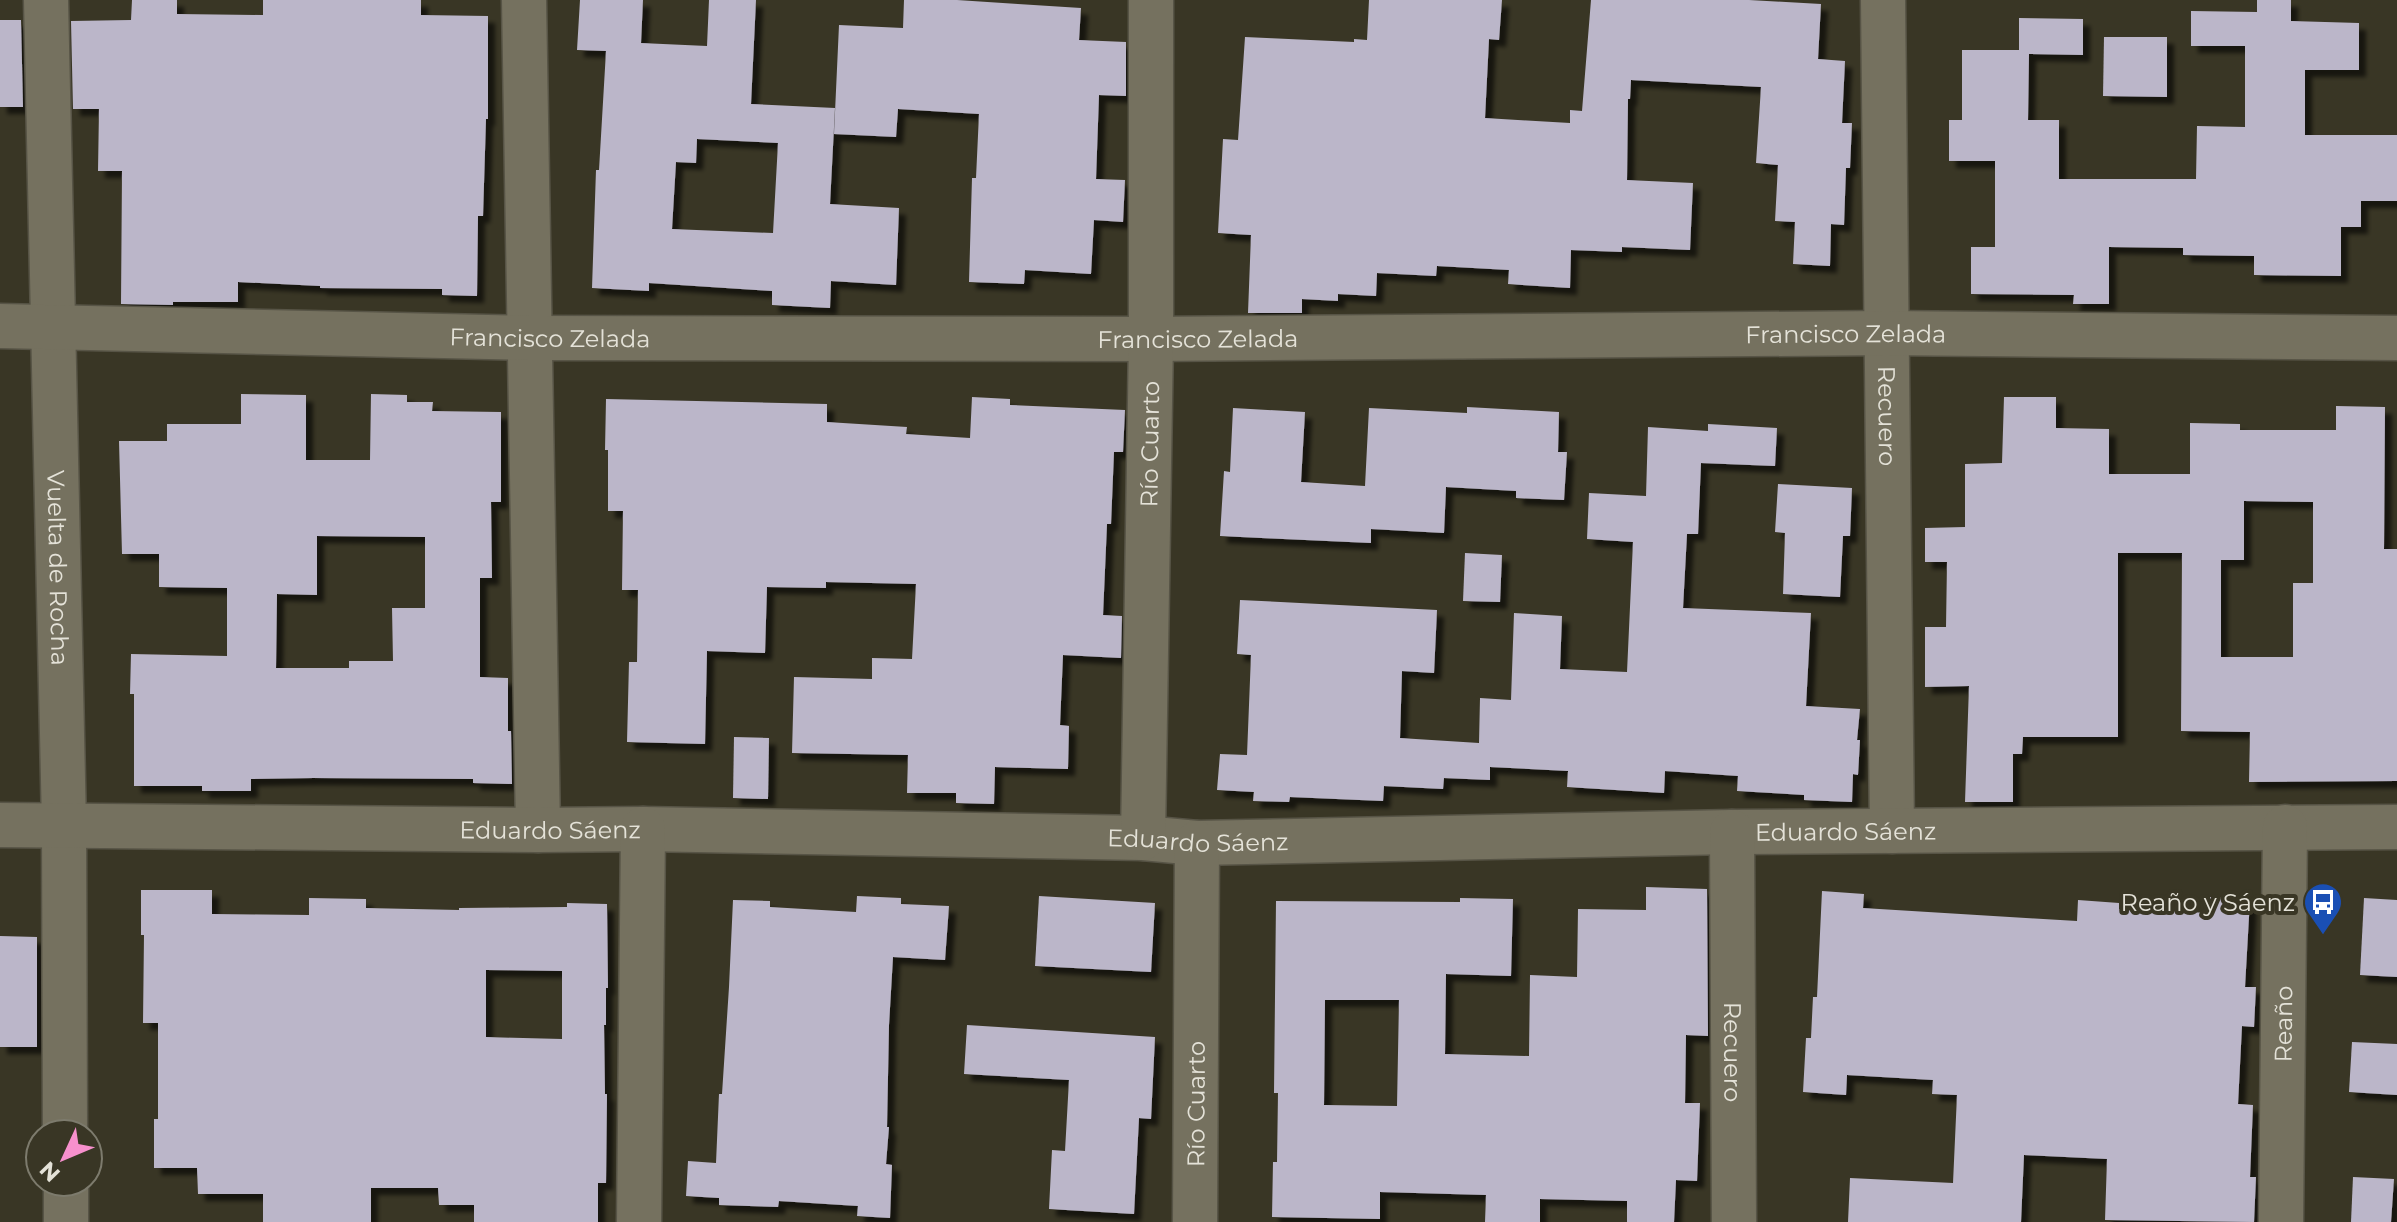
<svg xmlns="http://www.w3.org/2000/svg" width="2397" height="1222" font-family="Montserrat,sans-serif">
<defs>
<filter id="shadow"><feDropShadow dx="7" dy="7" stdDeviation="2" flood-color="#0009"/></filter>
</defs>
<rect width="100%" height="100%" fill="#393625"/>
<g fill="#bbb6c9" fill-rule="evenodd" filter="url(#shadow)">
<polygon points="132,0 177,0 177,14 263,15 263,0 421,0 421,15 488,16 488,119 486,119 483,216 478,216 477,296 442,295 442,289 320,288 320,286 238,282 238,302 173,302 173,305 121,304 122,171 98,171 99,109 73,109 71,21 131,20"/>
<path d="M580 0H643L641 43 707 46 709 0H756L751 104 835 108 830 204 899 208 896 285 831 281 830 308 772 305V291L649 283V291L592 288 596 170H599L606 51 577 50ZM697 139 778 143 773 233 672 229 676 162 696 163Z"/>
<polygon points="904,0 957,0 1081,8 1079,40 1126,42 1126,96 1099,95 1096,179 1125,180 1123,222 1094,220 1091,274 1025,270 1024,284 969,282 972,178 976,178 979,114 898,109 896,137 834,134 839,25 903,28"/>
<polygon points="1369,0 1502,0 1499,40 1489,39 1485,118 1570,123 1570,110 1582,111 1591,0 1749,0 1821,4 1818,59 1845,61 1842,123 1852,123 1850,168 1846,168 1844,225 1831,224 1830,266 1793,264 1795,222 1775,221 1778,165 1756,163 1761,87 1631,80 1630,99 1628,99 1627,180 1693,183 1690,250 1622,247 1622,252 1571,250 1570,288 1508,284 1509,270 1437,266 1436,276 1377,273 1376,296 1338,294 1338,301 1302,299 1302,313 1248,313 1251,235 1218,233 1223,139 1238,140 1245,37 1354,42 1354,39 1367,40"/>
<polygon points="2257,0 2291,0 2291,21 2359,23 2359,70 2305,70 2305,135 2397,135 2397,201 2361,201 2361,227 2341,227 2341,276 2254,275 2254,256 2183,255 2183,248 2109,247 2109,304 2073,304 2074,295 1971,294 1971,247 1995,247 1995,161 1949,161 1949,120 1962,120 1962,50 2019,50 2019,18 2083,19 2083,55 2029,54 2028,120 2059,120 2059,179 2196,179 2197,126 2245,127 2245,46 2191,46 2191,11 2257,12"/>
<polygon points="0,20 21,20 23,107 0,107"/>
<polygon points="2104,37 2167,37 2167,97 2103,96"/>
<path d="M241 394 306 395V460H370L371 394 407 395V402H433L432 411 501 412V502H491L492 578H480V677L508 678V731H511L512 784 473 783V779L314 778 251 779V791H202V786H134V694H130L131 654 227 656V588L159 587V554H122L119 441H167V424H241ZM317 536 425 537V608H392L393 661H349V668H276L277 594 317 595Z"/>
<polygon points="972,397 1010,399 1010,405 1125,410 1123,452 1114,452 1111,524 1107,524 1103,615 1122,616 1121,658 1063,655 1060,725 1069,726 1068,769 995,767 994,804 956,803 956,793 907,793 908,755 792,753 794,677 872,679 872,658 912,659 916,584 826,582 826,588 767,587 765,653 707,651 705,744 627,742 629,662 637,662 638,590 622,590 623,511 608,511 608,450 605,450 606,399 827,404 827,422 907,427 906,434 970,438"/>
<path d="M2004 397H2056V428L2109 429V474H2190V423L2240 424V430H2336V406L2385 407 2384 549H2397V781L2249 782 2250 732 2181 731 2182 553H2118V737H2023L2022 754H2013V802H1965L1969 686 1925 687V627H1946L1947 562H1925V528L1965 527V464L2002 463ZM2244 501 2313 502V583H2293V657H2221V560H2244Z"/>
<polygon points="1467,407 1559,412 1558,452 1567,452 1564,500 1516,498 1516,491 1446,487 1444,533 1371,529 1371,543 1220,536 1224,471 1230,472 1233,408 1305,412 1301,482 1365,486 1369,408 1467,413"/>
<polygon points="1708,424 1777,428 1775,466 1701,463 1698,534 1687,534 1683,608 1811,613 1806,706 1860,709 1857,740 1860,740 1858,775 1853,774 1852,802 1804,800 1804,795 1737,791 1738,776 1665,771 1664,793 1567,787 1568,771 1490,767 1490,780 1444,778 1443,789 1384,786 1383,801 1290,797 1289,802 1253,801 1254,792 1217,790 1220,754 1247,755 1251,655 1237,654 1240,600 1437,610 1434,673 1402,671 1400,738 1479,743 1480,698 1511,700 1514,613 1562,616 1560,669 1627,672 1633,542 1587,539 1589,493 1646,496 1648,427 1708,431"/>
<polygon points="1778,484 1852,488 1850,536 1843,536 1840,597 1783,594 1785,533 1775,532"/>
<polygon points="1465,553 1502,555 1500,602 1463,601"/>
<polygon points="734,737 769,738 768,799 733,798"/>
<path d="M1646 887 1707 889 1708 1036 1686 1035 1685 1103H1700L1697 1181 1676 1180 1674 1222H1627V1201L1540 1199V1222H1485L1486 1195 1380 1192V1219L1272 1217 1273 1162H1277L1278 1093H1274L1276 901 1460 902V898L1513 899 1511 976 1446 974 1445 1054 1529 1056 1530 975 1577 977 1578 909 1646 910ZM1325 1000H1399L1397 1106 1324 1105Z"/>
<path d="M141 890H212V914L309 915V898L366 899V908L459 910V908L567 907V903L607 904 608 988H606V1025H604L605 1094H607L606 1183H598V1222H474V1205H439L438 1188H371V1222H263V1194H198L197 1168H154V1119H158V1023H143L144 935H141ZM486 970 562 971V1039L486 1037Z"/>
<polygon points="1822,891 1864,894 1863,908 2077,921 2078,900 2119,903 2119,909 2210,913 2210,897 2250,899 2245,987 2256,987 2254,1027 2242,1026 2238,1104 2253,1105 2250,1177 2256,1177 2254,1222 2105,1220 2107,1159 2024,1155 2021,1222 1848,1222 1850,1178 1953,1183 1957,1095 1932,1094 1933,1080 1847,1075 1846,1095 1803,1092 1806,1038 1811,1038 1813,997 1817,997"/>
<polygon points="857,896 901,898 901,904 949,906 945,960 893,957 889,1025 887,1127 889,1127 886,1164 892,1165 890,1218 857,1216 858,1206 779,1201 778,1207 719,1205 719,1198 686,1196 688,1161 716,1163 719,1094 722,1094 729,987 733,900 770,901 770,907 856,912"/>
<polygon points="1039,896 1155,903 1151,972 1035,966"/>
<polygon points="2364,898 2397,900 2397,977 2360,975"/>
<polygon points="0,936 37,937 37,1047 0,1047"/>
<polygon points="967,1025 1155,1037 1151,1119 1139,1118 1134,1214 1049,1209 1052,1150 1065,1151 1069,1080 964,1074"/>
<polygon points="2352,1042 2397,1044 2397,1095 2349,1092"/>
<polygon points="2353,1177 2394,1179 2391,1222 2351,1222"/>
</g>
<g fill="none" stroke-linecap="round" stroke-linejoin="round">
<g stroke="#575446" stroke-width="47">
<g id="minor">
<path id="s1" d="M46 0 64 825 65 1134"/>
<polyline points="524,0 538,830"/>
<path id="s2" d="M1883 0 1892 831"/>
<path id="s3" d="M0 326 530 338 1151 339 1886 333 2397 338"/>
<path id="s4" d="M0 825 538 830 643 829 1143 838 1197 843 1732 832 2397 827"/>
<path id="s5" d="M1732 832 1734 1222"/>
<path id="s6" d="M1143 838 1151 339V0"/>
<polyline points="66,1182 66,1222"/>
<polyline points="639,1222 643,829"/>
<path id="s7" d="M1195 1222 1197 843"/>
<path id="s8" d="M2281 1222 2285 827"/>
</g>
</g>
<use href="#minor" stroke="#75715f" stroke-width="44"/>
</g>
<defs>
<g id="bus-pin" transform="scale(2)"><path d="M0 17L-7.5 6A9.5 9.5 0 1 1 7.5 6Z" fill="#1a4fb4" stroke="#393625"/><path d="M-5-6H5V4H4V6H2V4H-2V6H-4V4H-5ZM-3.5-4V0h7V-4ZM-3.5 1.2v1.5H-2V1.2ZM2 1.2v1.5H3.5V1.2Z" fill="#fff"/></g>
</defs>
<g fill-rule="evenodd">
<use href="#bus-pin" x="2323" y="902"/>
</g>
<g text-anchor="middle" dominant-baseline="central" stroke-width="8" stroke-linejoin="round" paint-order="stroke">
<g font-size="24" fill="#e4e2d8" stroke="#393625">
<text stroke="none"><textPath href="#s3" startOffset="1846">Francisco Zelada</textPath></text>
<text stroke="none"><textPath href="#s3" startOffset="550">Francisco Zelada</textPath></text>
<text stroke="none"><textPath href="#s3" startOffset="1198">Francisco Zelada</textPath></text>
<text stroke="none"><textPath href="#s2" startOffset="416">Recuero</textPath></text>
<text stroke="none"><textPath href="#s6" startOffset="394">Río Cuarto</textPath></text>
<text stroke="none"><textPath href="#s1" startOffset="568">Vuelta de Rocha</textPath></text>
<text stroke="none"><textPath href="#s4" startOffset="550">Eduardo Sáenz</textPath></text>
<text stroke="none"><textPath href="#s4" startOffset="1846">Eduardo Sáenz</textPath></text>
<text stroke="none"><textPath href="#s4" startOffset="1198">Eduardo Sáenz</textPath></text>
<text stroke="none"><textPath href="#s8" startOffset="198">Reaño</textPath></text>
<text stroke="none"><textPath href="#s5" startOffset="220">Recuero</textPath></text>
<text stroke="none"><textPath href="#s7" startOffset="118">Río Cuarto</textPath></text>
</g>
<g font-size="24" fill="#e4e2d8" stroke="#393625" text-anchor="end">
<text x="2295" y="902">Reaño y Sáenz</text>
</g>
</g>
<g transform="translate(64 1158) rotate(226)"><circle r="38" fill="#393625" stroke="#7d7b6d" stroke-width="2"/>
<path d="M0-6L14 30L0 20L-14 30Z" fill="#f790cd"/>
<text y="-12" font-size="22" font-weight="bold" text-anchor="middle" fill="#e4e2d8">N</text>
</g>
</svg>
